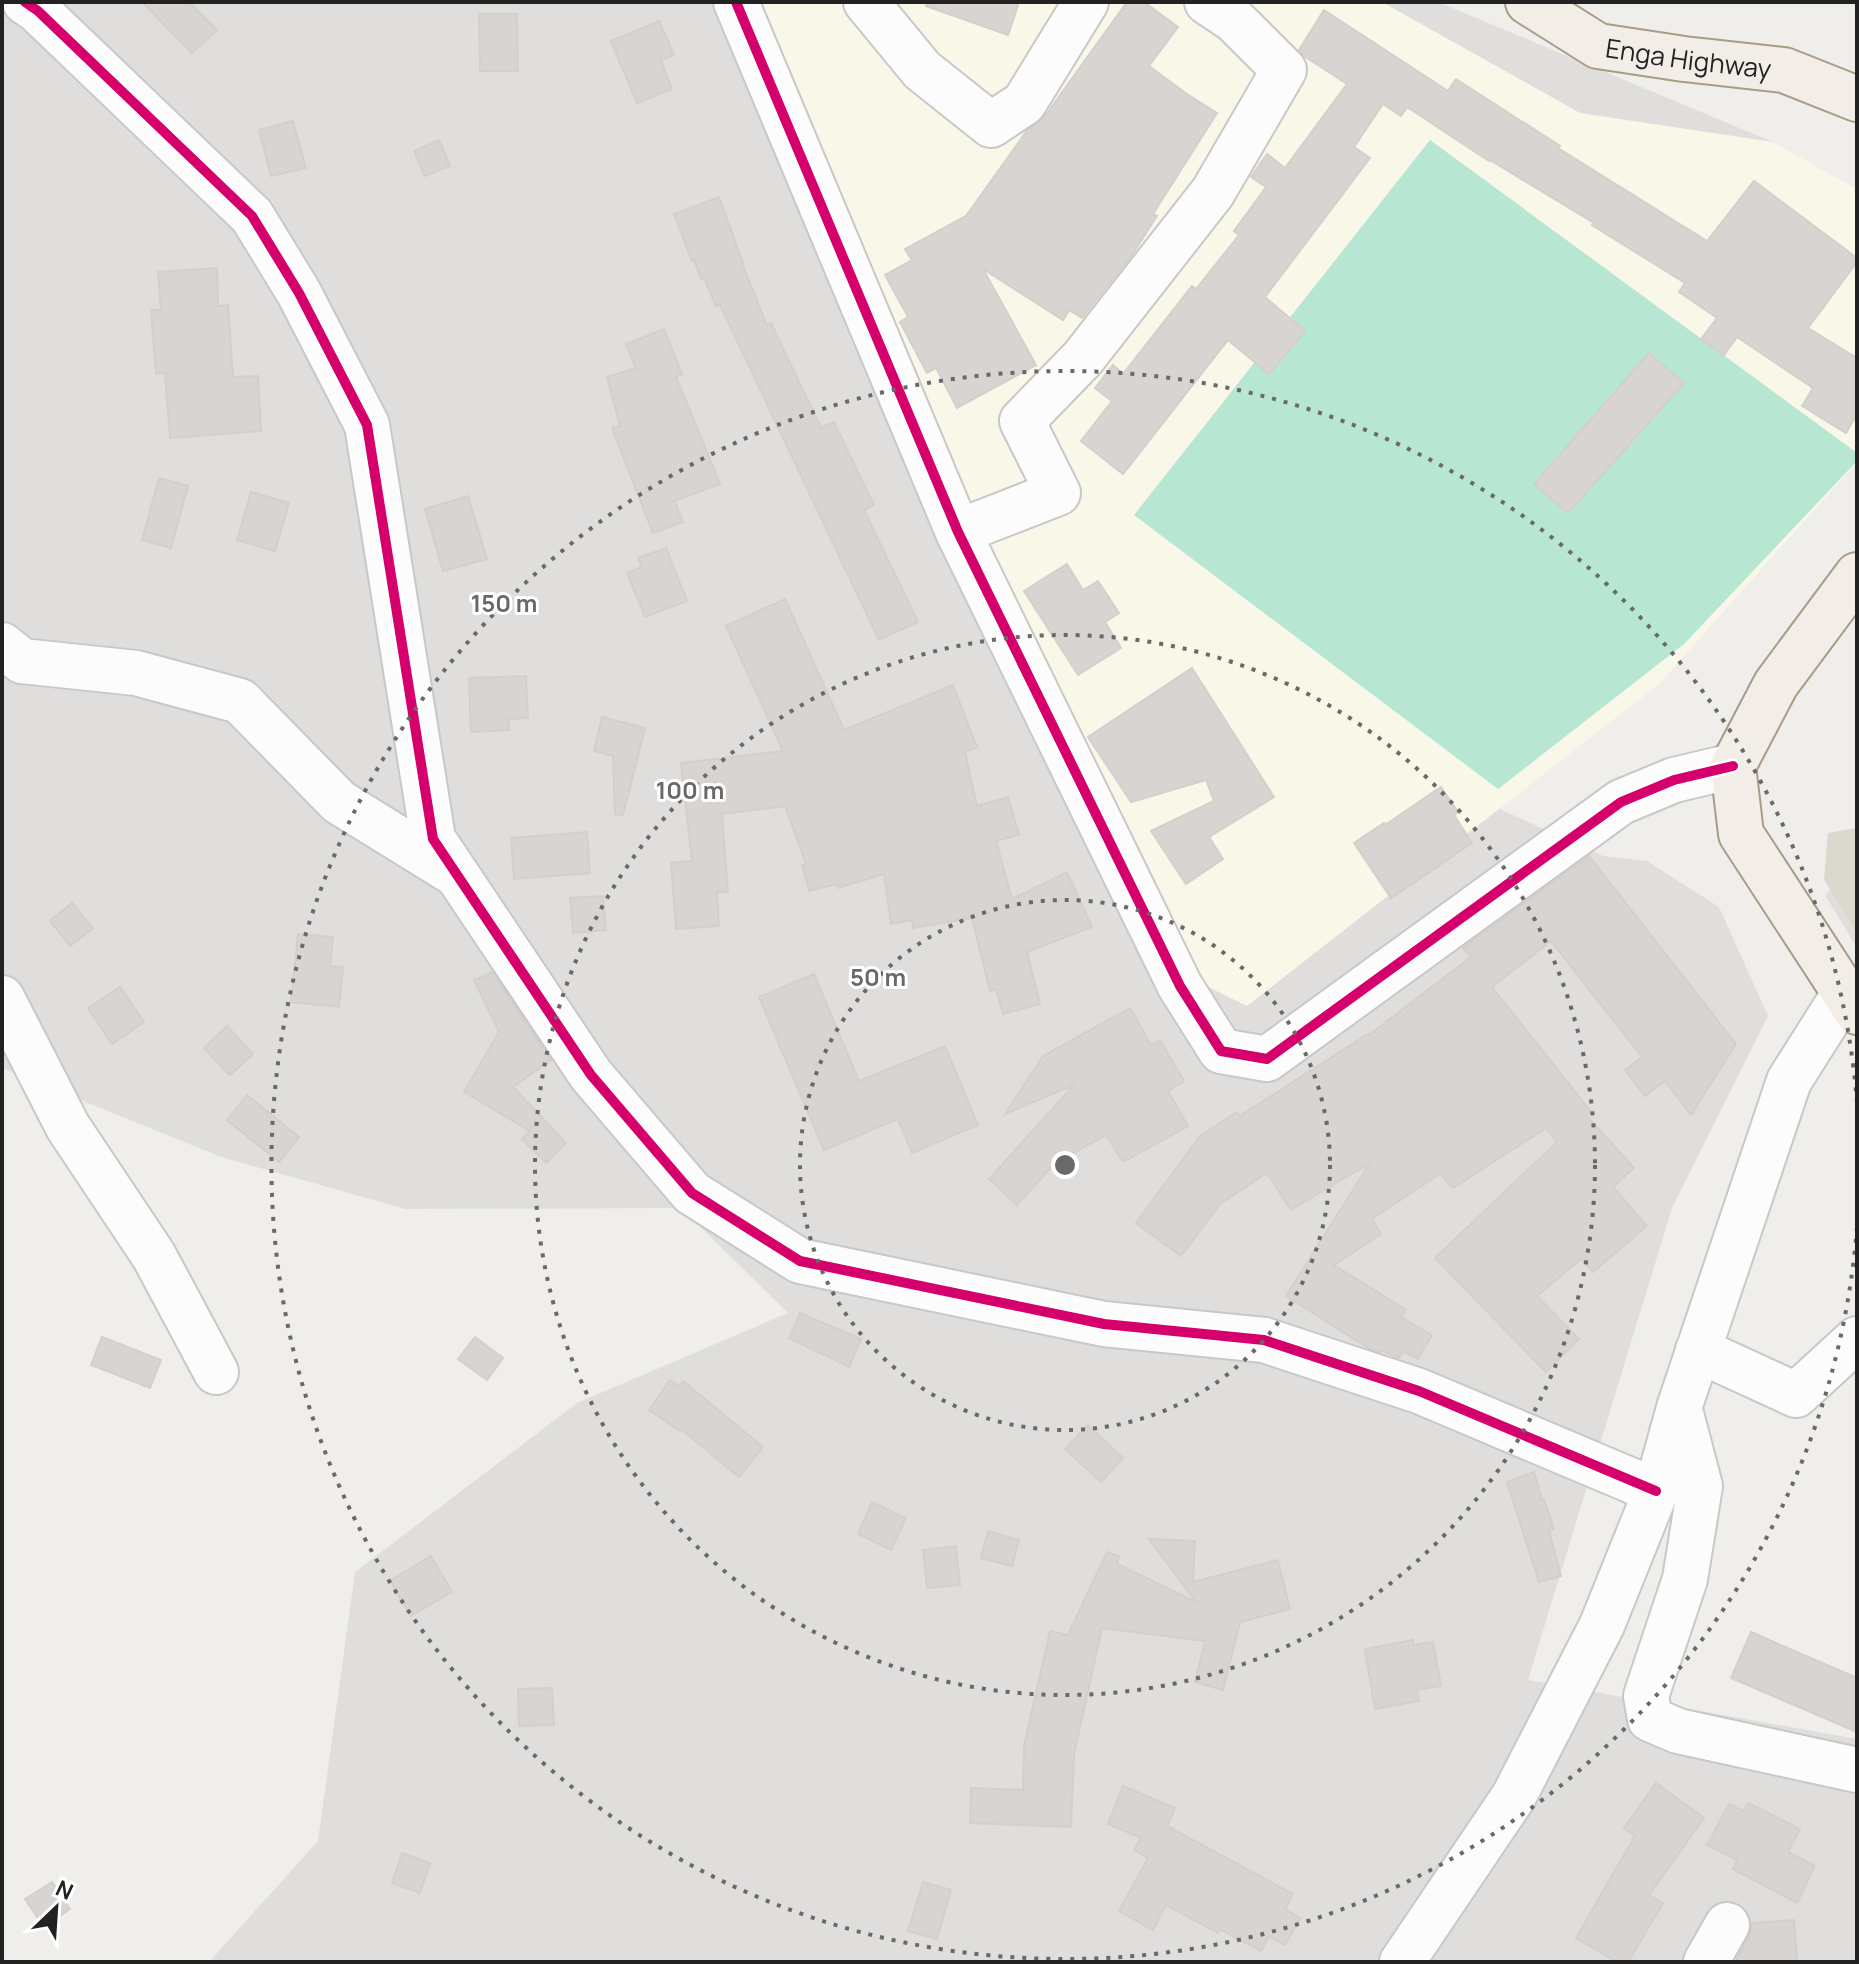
<svg xmlns="http://www.w3.org/2000/svg" width="1859" height="1964" font-family="Manrope,sans-serif">
<rect width="100%" height="100%" fill="#f0eeeb"/>
<g fill="#dfdedc">
<polygon points="2,2 1438,2 1773,142 1857,189 1410,768 1603,856 1647,861 1719,907 1768,1016 1672,1208 1528,1680 1857,1739 1857,1962 209,1962 318,1841 355,1572 577,1403 788,1313 681,1208 405,1209 221,1157 2,1068"/>
<polygon points="1840,880 1857,880 1857,948 1825,895"/>
</g>
<polygon fill="#f8f7e8" points="760,2 1382,2 1580,113 1773,142 1857,189 1857,462 1659,684 1247,1006 1200,983 931,454"/>
<polygon fill="#d9d9cd" points="1857,828 1857,933 1824,880 1828,833"/>
<polygon fill="#b7e6d2" points="1430,140 1857,453 1857,461 1684,644 1498,789 1134,515"/>
<g fill="#d7d4d2" stroke="#d3d0cc" stroke-width="2">
<polygon points="142,2 189,2 217,30 192,53"/>
<polygon points="927,2 1019,2 1008,35 926,6"/>
<polygon points="1127,2 1144,2 1178,27 1149,66 1187,94 1217,113 1153,214 1157,216 1132,255 1082,318 1069,310 1063,320 983,269 1036,365 957,408 936,368 927,373 900,322 908,317 885,275 912,260 905,249 966,216 1026,132 1045,116"/>
<polygon points="1324,10 1448,91 1456,79 1560,146 1558,148 1707,241 1754,181 1857,258 1857,262 1808,328 1857,358 1857,414 1846,433 1802,406 1813,388 1737,337 1724,355 1701,339 1717,318 1679,292 1685,283 1592,225 1594,223 1490,160 1489,161 1407,107 1401,116 1383,104 1354,147 1370,158 1265,297 1305,331 1269,374 1228,340 1123,474 1081,441 1112,401 1095,388 1113,365 1123,374 1192,286 1196,289 1239,235 1234,231 1266,187 1251,177 1267,154 1285,168 1347,84 1304,56 1299,50"/>
<polygon points="479,14 517,14 518,71 480,71"/>
<polygon points="659,21 674,55 661,60 672,89 637,103 611,41"/>
<polygon points="293,121 306,168 271,176 259,130"/>
<polygon points="439,140 450,166 425,176 414,151"/>
<polygon points="719,197 743,263 742,263 767,325 771,323 821,428 834,422 874,505 864,510 918,622 879,640 720,305 716,306 704,278 701,279 694,260 692,261 674,214"/>
<polygon points="217,268 218,306 228,305 233,377 258,376 261,431 170,438 165,373 156,374 151,310 161,310 158,272"/>
<polygon points="664,329 682,374 676,377 720,484 674,501 683,522 653,533 612,428 620,426 607,377 636,368 626,344"/>
<polygon points="1649,353 1684,383 1568,513 1534,484"/>
<polygon points="159,478 188,486 171,548 142,540"/>
<polygon points="251,492 289,503 275,551 237,540"/>
<polygon points="468,496 487,559 443,571 425,509"/>
<polygon points="666,548 687,601 645,617 627,573 642,567 638,558"/>
<polygon points="1067,564 1083,590 1098,581 1119,613 1105,622 1121,648 1078,675 1024,591"/>
<polygon points="785,599 844,730 953,685 977,747 965,752 977,806 1008,797 1019,835 996,841 1012,899 1067,872 1092,927 1027,952 1040,1004 1003,1014 996,989 990,991 972,918 913,928 912,920 891,924 884,874 838,888 837,884 809,891 802,865 806,864 785,806 722,814 728,892 717,892 719,926 676,929 671,863 692,861 681,763 783,751 726,626"/>
<polygon points="1192,668 1274,797 1209,837 1223,859 1186,884 1151,831 1214,801 1206,780 1131,802 1088,737"/>
<polygon points="526,676 528,718 509,719 509,730 471,732 469,678"/>
<polygon points="602,717 645,728 623,815 615,814 613,756 594,751"/>
<polygon points="1441,787 1458,812 1454,815 1472,843 1391,898 1354,843 1384,823 1385,825"/>
<polygon points="587,832 590,873 514,879 511,838"/>
<polygon points="1589,856 1736,1044 1691,1115 1665,1081 1645,1096 1625,1070 1642,1057 1551,941 1492,987 1591,1112 1586,1115 1634,1168 1613,1187 1647,1226 1593,1272 1581,1259 1537,1296 1579,1339 1546,1372 1435,1258 1557,1142 1546,1128 1453,1188 1440,1174 1372,1219 1381,1234 1334,1265 1406,1310 1401,1317 1432,1335 1418,1359 1403,1351 1399,1358 1381,1350 1380,1352 1370,1349 1286,1296 1370,1163 1291,1210 1267,1173 1220,1204 1181,1256 1136,1223 1200,1136 1237,1112 1240,1116 1368,1034 1369,1035 1471,957 1463,948"/>
<polygon points="603,896 606,930 573,933 570,898"/>
<polygon points="72,903 93,928 70,946 50,921"/>
<polygon points="298,934 333,937 330,966 343,967 339,1007 291,1002"/>
<polygon points="492,972 551,1060 513,1087 566,1143 546,1163 522,1139 530,1131 464,1092 499,1032 474,980"/>
<polygon points="814,974 859,1081 945,1046 978,1125 912,1153 898,1119 824,1150 759,997"/>
<polygon points="120,987 144,1022 112,1044 88,1008"/>
<polygon points="1130,1008 1151,1045 1160,1040 1184,1081 1168,1091 1188,1126 1123,1162 1106,1135 1055,1163 1017,1205 989,1179 1074,1085 1005,1114 1043,1056"/>
<polygon points="227,1026 253,1054 230,1075 204,1048"/>
<polygon points="247,1095 299,1137 279,1162 227,1120"/>
<polygon points="800,1313 861,1339 849,1367 789,1338"/>
<polygon points="102,1337 161,1360 150,1388 91,1365"/>
<polygon points="475,1337 503,1358 487,1380 458,1359"/>
<polygon points="670,1380 679,1386 683,1381 763,1447 739,1477 681,1429 680,1431 649,1410"/>
<polygon points="1088,1425 1123,1458 1101,1482 1065,1449"/>
<polygon points="1534,1472 1542,1500 1544,1499 1554,1529 1549,1531 1561,1576 1539,1582 1507,1482"/>
<polygon points="872,1502 906,1518 891,1550 858,1534"/>
<polygon points="988,1531 1019,1540 1012,1566 981,1558"/>
<polygon points="1149,1539 1195,1541 1193,1582 1278,1560 1290,1609 1240,1622 1223,1690 1195,1682 1205,1641 1102,1628 1074,1754 1071,1827 970,1823 971,1788 1023,1790 1024,1746 1050,1631 1068,1635 1107,1552 1119,1556 1117,1564 1196,1602"/>
<polygon points="956,1546 960,1585 927,1588 923,1550"/>
<polygon points="431,1556 452,1592 411,1616 390,1581"/>
<polygon points="1751,1632 1857,1678 1857,1732 1731,1678"/>
<polygon points="1413,1640 1413,1645 1433,1642 1441,1686 1417,1690 1419,1701 1375,1709 1365,1649"/>
<polygon points="552,1688 554,1725 519,1726 518,1689"/>
<polygon points="1656,1783 1704,1818 1649,1895 1663,1903 1628,1962 1617,1962 1576,1938 1635,1836 1624,1828"/>
<polygon points="1123,1786 1175,1808 1167,1826 1293,1894 1285,1909 1300,1918 1285,1945 1269,1936 1261,1951 1220,1929 1218,1933 1166,1905 1153,1930 1119,1911 1148,1858 1134,1850 1141,1838 1108,1824"/>
<polygon points="1748,1803 1800,1829 1788,1852 1815,1866 1797,1903 1733,1869 1737,1860 1707,1845 1729,1804 1743,1811"/>
<polygon points="402,1853 430,1863 420,1893 392,1883"/>
<polygon points="52,1882 70,1909 44,1927 25,1899"/>
<polygon points="923,1882 951,1890 937,1939 908,1931"/>
<polygon points="1794,1920 1797,1962 1737,1962 1737,1959 1749,1937 1752,1923"/>
</g>
<g fill="none" stroke-linecap="round" stroke-linejoin="round">
<g stroke="#c9c8c7" stroke-width="48">
<g id="minor">
<polyline points="25,2 38,11 252,216 299,293 367,425 433,839 591,1075 692,1193 800,1261 1104,1324 1264,1340 1419,1391 1656,1491"/>
<polyline points="736,2 958,532 1180,986 1221,1051 1267,1059 1621,802 1674,780 1733,766"/>
<polyline points="866,2 922,70 991,125 1024,103 1086,2"/>
<polyline points="958,532 1058,493 1022,421 1083,358 1213,192 1284,70 1234,20 1207,2"/>
<polyline points="2,645 22,661 136,673 240,701 339,802 454,873"/>
<polyline points="2,998 68,1127 154,1256 216,1372"/>
<polyline points="1698,1350 1796,1395 1857,1339"/>
<polyline points="1680,1410 1700,1486 1685,1579 1646,1696 1650,1719 1678,1731 1857,1770"/>
<polyline points="1402,1962 1514,1796 1602,1625 1656,1491 1679,1408 1789,1081 1844,994"/>
<polyline points="1706,1962 1727,1925"/>
</g>
</g>
<g stroke="#a79c86" stroke-width="48">
<g id="major">
<path id="s1" d="M1528 2 1598 46 1684 59 1784 70 1857 99"/>
<polyline points="1857,575 1776,684 1733,766 1741,834 1857,1012"/>
</g>
</g>
<use href="#minor" stroke="#fdfcfc" stroke-width="44"/>
<use href="#major" stroke="#f3ede7" stroke-width="44"/>
<g stroke="#fff" stroke-width="15">
<g id="cycleway">
<polyline points="25,2 38,11 252,216 299,293 367,425 433,839 591,1075 692,1193 800,1261 1104,1324 1264,1340 1419,1391 1656,1491"/>
<polyline points="736,2 958,532 1180,986 1221,1051 1267,1059 1621,802 1674,780 1733,766"/>
</g>
</g>
<use href="#cycleway" stroke="#d6006c" stroke-width="10"/>
</g>
<g fill="none" stroke="#6a6968" stroke-width="4" stroke-dasharray="4 8">
<circle cx="1065" cy="1165" r="265"/>
<circle cx="1065" cy="1165" r="530"/>
<path d="M1857 1227A794 794 0 1 1 1857 1103"/>
</g>
<g text-anchor="middle" dominant-baseline="central" stroke-width="6" stroke-linejoin="round" paint-order="stroke">
<g font-size="26" fill="#222" stroke="#fff">
<text stroke="none"><textPath href="#s1" startOffset="174">Enga Highway</textPath></text>
</g>
</g>
<circle cx="1065" cy="1165" r="12" fill="#6a6968" stroke="#fff" stroke-width="4"/>
<g font-size="24" text-anchor="middle" font-weight="bold" fill="#6a6968" stroke="#fff" stroke-width="6" stroke-linejoin="round" paint-order="stroke">
<text x="504" y="612">150 m</text>
<text x="690" y="799">100 m</text>
<text x="878" y="986">50 m</text>
</g>
<rect width="1859" height="1964" fill="none" stroke="#222222" stroke-width="8"/>
<g transform="translate(56 1908) rotate(25)" stroke="#ffffff" stroke-width="6" paint-order="stroke">
<path d="M0-6L14 30L0 20L-14 30Z" fill="#222222"/>
<text y="-12" font-size="22" font-weight="bold" text-anchor="middle" fill="#222222">N</text>
</g>
</svg>
